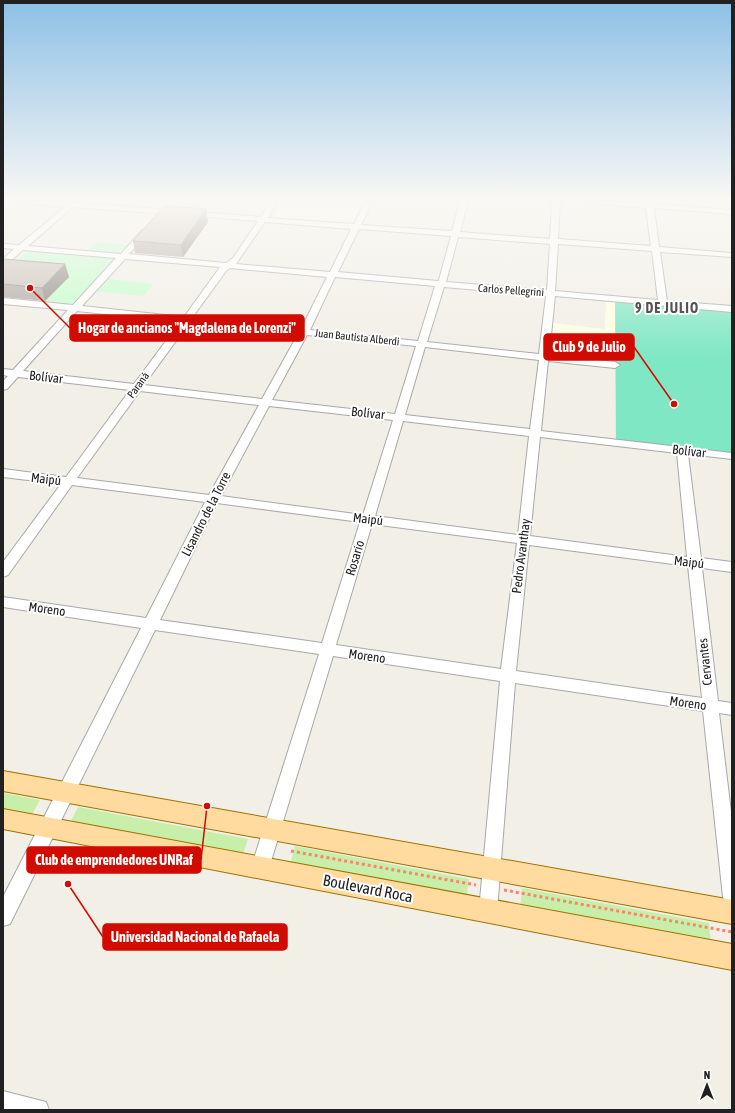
<svg xmlns="http://www.w3.org/2000/svg" width="735" height="1113" font-family="'Asap Condensed',sans-serif">
<rect width="100%" height="100%" fill="#f2efe7"/>
<g fill="#feffe3">
<polygon points="283,201 366,201 355,224 272,218"/>
<polygon points="606,297 615,298 615,365 547,356 553,323 605,329"/>
</g>
<g fill="#c8efaa">
<polygon points="3,793 40,800 30,818 3,813"/>
<polygon points="78,807 248,839 242,858 69,825"/>
<polygon points="295,846 469,879 466,900 290,865"/>
<polygon points="522,888 709,923 711,945 520,909"/>
</g>
<g fill="#c3feca">
<polygon points="98,242 128,245 119,255 87,252"/>
<polygon points="30,249 120,257 75,306 43,303 68,278 5,272"/>
<polygon points="104,278 153,284 144,296 93,291"/>
</g>
<polygon fill="#80e7c4" points="615,298 732,309 732,456 616,442"/>
<g fill="none" stroke-linecap="round" stroke-linejoin="round">
<g stroke="#a8a8a8" stroke-width="2">
<g id="minor">
<path d="M16 201H78V203L261 217 271 201H278L268 218 354 224 365 201H372L361 225 452 231 460 201H468L460 232 550 239 552 201H560L558 239 651 246 646 208 587 203 584 201 646 203 645 201H653V204L732 210V214L654 208 659 247 732 253V257L660 252 667 301 732 306V312L555 296 549 355 615 362 620 365 615 368 548 361 541 431 732 453V459L688 454 701 558 732 562V572L702 568 718 701 732 703V715L719 713 732 820V906L725 903 723 897 703 711 515 683 497 911 495 918 488 920 481 918 479 911 500 681 333 656 269 868 266 874 260 877 254 874 251 868 319 654 155 630 10 924 3 926V897L141 628 3 607V597L146 618 205 502 72 485 8 575 3 577V562L61 484 3 477V469L66 477 130 390 18 377 7 389 3 390V381L8 376 3 375V369L13 370 68 310 3 304V298L73 305 116 258 23 250 6 265H3V259L14 249 3 248V244L19 245 65 207 19 203ZM73 207 258 221 233 258 226 263 129 254 149 232 145 230H142L121 254 28 246ZM265 222 351 229 330 272 236 264ZM359 229 451 236 439 280 438 281 338 272ZM458 237 550 244 547 290 446 282ZM558 244 652 251 658 300 555 291ZM125 259 220 267 184 317 82 306ZM230 268 327 277 301 329 192 318 226 271ZM335 277 435 286 418 341 310 330ZM444 287 546 296 539 354 427 342ZM77 311 180 322 134 384 23 371ZM189 323 298 334 262 399 144 385ZM307 335 416 346 395 414 272 400ZM425 347 539 360 530 429 405 415ZM140 391 259 405 209 495 77 478ZM269 406 393 420 363 515 221 496ZM403 421 529 436 518 535 375 516ZM540 437 677 453 687 557 530 536ZM217 503 360 522 322 643 160 620ZM372 524 517 543 501 669 336 645ZM529 545 688 566 702 698 516 671Z"/>
<polygon points="3,1091 46,1102 49,1110 3,1110"/>
</g>
</g>
<g stroke="#9e7200" stroke-width="2">
<g id="major">
<polygon points="3,771 732,900 732,924 3,791"/>
<polygon points="3,809 732,944 732,970 3,829"/>
</g>
</g>
<g stroke="#ff826b" stroke-width="3" stroke-dasharray="3 3" stroke-linecap="butt">
<polyline points="291,851 476,885"/>
<polyline points="504,890 732,932"/>
</g>
<use href="#minor" fill="#fff" fill-rule="evenodd"/>
<use href="#major" fill="#ffdb9f" fill-rule="evenodd"/>
</g>
<g fill="#aca39d">
<polygon points="311,201 324,201 322,204"/>
<polygon points="206,209 208,222 183,257 135,253 133,241"/>
<polygon points="3,259 65,264 69,277 45,301 3,297"/>
</g>
<g fill="#8c857f">
<polygon points="206,209 208,222 183,257 181,245"/>
<polygon points="65,264 69,277 45,301 42,288"/>
</g>
<g fill="#c8beb6" stroke="#8c857f">
<polygon points="168,206 206,209 181,245 133,241 163,207"/>
<polygon points="3,259 65,264 42,288 3,284"/>
</g>
<linearGradient id="sky" x2="0" y2="1"><stop stop-color="#8dc0e6"/><stop offset="0.56" stop-color="#f9f8f4"/><stop offset="1" stop-color="#f9f8f4" stop-opacity="0"/></linearGradient>
<rect width="735" height="357" fill="url(#sky)"/>
<g text-anchor="middle" dominant-baseline="central" stroke-width="4" stroke-linejoin="round" paint-order="stroke">
<g font-size="11" fill="#212121" stroke="#fff">
<text transform="translate(511 290) rotate(4)">Carlos Pellegrini</text>
<text transform="translate(357 337) rotate(6)">Juan Bautista Alberdi</text>
<text transform="translate(138 385) rotate(-54)">Paraná</text>
</g>
<g font-size="13" fill="#212121" stroke="#fff">
<text transform="translate(46 377) rotate(7)">Bolívar</text>
<text transform="translate(368 413) rotate(6)">Bolívar</text>
<text transform="translate(689 451) rotate(7)">Bolívar</text>
<text transform="translate(46 479) rotate(7)">Maipú</text>
<text transform="translate(206 514) rotate(-63)">Lisandro de la Torre</text>
<text transform="translate(368 519) rotate(7)">Maipú</text>
<text transform="translate(521 556) rotate(-83)">Pedro Avanthay</text>
<text transform="translate(355 558) rotate(-73)">Rosario</text>
<text transform="translate(689 562) rotate(7)">Maipú</text>
<text transform="translate(47 609) rotate(8)">Moreno</text>
<text transform="translate(367 656) rotate(8)">Moreno</text>
<text transform="translate(705 662) rotate(-96)">Cervantes</text>
<text transform="translate(688 703) rotate(8)">Moreno</text>
</g>
<g font-size="14" font-weight="bold" letter-spacing="1" fill="#545454" stroke="#fff">
<text x="667" y="308">9 DE JULIO</text>
</g>
<g font-size="16" fill="#212121" stroke="#fff">
<text transform="translate(368 888) rotate(11)">Boulevard Roca</text>
</g>
</g>
<path fill="none" stroke="#d20b00" stroke-width="1.5" d="M30 288L70 328M674 404L634 347M207 806L201 860M68 884L103 937"/>
<g fill="#d20b00" stroke="#fff" stroke-width="1.5">
<circle cx="30" cy="288" r="4"/>
<circle cx="674" cy="404" r="4"/>
<circle cx="207" cy="806" r="4"/>
<circle cx="68" cy="884" r="4"/>
</g>
<g fill="#d20b00" stroke="#d20b00" stroke-width="1.5">
<rect x="70" y="315" width="234" height="26" rx="4"/>
<rect x="544" y="334" width="90" height="26" rx="4"/>
<rect x="27" y="847" width="174" height="26" rx="4"/>
<rect x="103" y="924" width="184" height="26" rx="4"/>
</g>
<g font-size="14" text-anchor="middle" font-weight="bold" fill="#fff">
<text x="187" y="333">Hogar de ancianos "Magdalena de Lorenzi"</text>
<text x="589" y="352">Club 9 de Julio</text>
<text x="114" y="865">Club de emprendedores UNRaf</text>
<text x="195" y="942">Universidad Nacional de Rafaela</text>
</g>
<rect width="735" height="1113" fill="none" stroke="#212121" stroke-width="8"/>
<g transform="translate(707 1085)" stroke="#ffffff" stroke-width="3" paint-order="stroke">
<path d="M0-3L7 15L0 10L-7 15Z" fill="#212121"/>
<text y="-6" font-size="11" font-weight="bold" text-anchor="middle" fill="#212121">N</text>
</g>
</svg>
